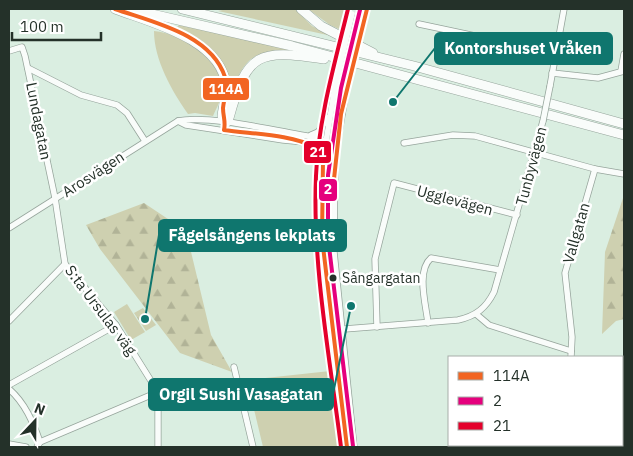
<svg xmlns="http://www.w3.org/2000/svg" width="633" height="456" font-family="'IBM Plex Sans',sans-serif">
<defs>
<pattern id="forest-firs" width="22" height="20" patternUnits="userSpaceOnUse" patternTransform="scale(1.25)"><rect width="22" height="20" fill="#ced0b0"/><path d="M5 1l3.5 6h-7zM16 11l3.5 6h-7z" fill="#b1b397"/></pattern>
<pattern id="park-tufts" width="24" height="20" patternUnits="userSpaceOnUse" patternTransform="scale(1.25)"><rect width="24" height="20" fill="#ced0b0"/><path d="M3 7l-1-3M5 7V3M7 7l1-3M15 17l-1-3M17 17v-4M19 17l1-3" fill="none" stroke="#b1b397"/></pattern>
</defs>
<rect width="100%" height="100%" fill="#daeee1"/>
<g fill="#ced0b0">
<polygon points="227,9 295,9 312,26 332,36 218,11"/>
<polygon points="308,9 348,9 341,30 330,25"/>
<path d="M179 25 292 50C249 51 245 59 229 97 232 59 205 45 177 27Z"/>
<path d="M154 31C183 34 218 56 222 87 223 97 217 107 213 116L195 113 188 114C172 91 154 60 154 31Z"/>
<polygon points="127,304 145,332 131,340 114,312"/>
<polygon points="330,371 339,447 263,447 247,380"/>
</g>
<g fill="url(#forest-firs)">
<polygon points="624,195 624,319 616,321 602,334 605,252"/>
<polygon points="144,203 186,231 211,335 232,372 180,353 100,249 86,225"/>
</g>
<polygon fill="url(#park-tufts)" points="143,308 156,325 146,331 134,313"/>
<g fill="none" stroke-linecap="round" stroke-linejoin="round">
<g stroke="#96a59c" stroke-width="7">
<g id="minor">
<polyline points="364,18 367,9"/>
<polyline points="419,24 556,53"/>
<polyline points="9,51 22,47 25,56 55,198 65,264 116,325 158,392 158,447"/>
<polyline points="28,68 81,95 117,105 127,113 145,141"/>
<polyline points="621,71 624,54"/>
<polyline points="552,73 598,78 624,71"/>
<polyline points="550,86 564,9"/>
<polyline points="335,87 323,160 322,238 347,447"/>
<polyline points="346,92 335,156 334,252 354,447"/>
<polyline points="178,121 186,125 283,140 336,145"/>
<polyline points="311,135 318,132 328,118"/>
<polyline points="404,143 453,135 475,136 595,169 624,174"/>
<polyline points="309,145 316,148 323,159"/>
<path d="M9 228 178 121C209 114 284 133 319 138L326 143"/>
<polyline points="476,314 489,325 571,351"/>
<polyline points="9,321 65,264"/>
<path d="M428 323C426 305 416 271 431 258L500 270"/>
<polyline points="377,327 375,259 394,183 517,215"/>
<path d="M332 330 458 320C476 316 486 308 494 292L543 121"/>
<polyline points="571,357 572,337 565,273 595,169"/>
<polyline points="234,367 253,447"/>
<polyline points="9,385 116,325"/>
<path d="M9 389C25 403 33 422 40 442L37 447"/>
<polyline points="622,398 624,397"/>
<polyline points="40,442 158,392"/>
<polyline points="9,444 26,447"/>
<polyline points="582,445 582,447"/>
</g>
</g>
<g stroke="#96a59c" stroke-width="10">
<g id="highway">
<path d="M115 9C149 22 222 39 226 86 227 96 223 106 222 116L226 123 229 118C247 52 258 49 324 59"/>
<polyline points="130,9 292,46 624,135"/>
<polyline points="182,9 414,66 624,124"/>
<polyline points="301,9 321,26 373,53"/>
</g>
</g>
<use href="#minor" stroke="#f9fcfa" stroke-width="5.5"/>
<use href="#highway" stroke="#f9fcfa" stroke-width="9"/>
<g stroke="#96a59c" stroke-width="7" stroke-linecap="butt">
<g id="minor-bridge">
<polyline points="335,87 352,14"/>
<polyline points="346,92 364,18"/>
<polyline points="543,121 550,86"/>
</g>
</g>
<use href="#minor-bridge" stroke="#f9fcfa" stroke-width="5.5"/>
<g stroke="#fff" stroke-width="8">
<g id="bus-1">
<path d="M115 9C152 22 211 34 225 77 228 87 224 98 223 108 223 116 226 122 224 130 249 134 292 134 314 147 319 150 321 155 323 160L322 238 347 447"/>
<polyline points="334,179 341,114 367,9"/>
</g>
</g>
<g stroke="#fff" stroke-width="8">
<polyline id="bus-2" points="353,446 328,238 328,175 341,88 360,10"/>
</g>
<g stroke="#fff" stroke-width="8">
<path id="bus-3" d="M341 447C330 359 312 264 316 176 318 121 335 62 348 9"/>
</g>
<use href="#bus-1" stroke="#f26522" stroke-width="4"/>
<use href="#bus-2" stroke="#e5007d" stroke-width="4"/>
<use href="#bus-3" stroke="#e4002b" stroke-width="4"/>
</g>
<circle fill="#243129" stroke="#fff" stroke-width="2" cx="333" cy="278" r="4.5"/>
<g text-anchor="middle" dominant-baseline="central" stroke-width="5" stroke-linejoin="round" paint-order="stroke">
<g font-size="14" fill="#243129" stroke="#fff" text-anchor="start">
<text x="342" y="278">Sångargatan</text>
</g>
<g font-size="15" fill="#243129" stroke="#fff">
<text transform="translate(39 121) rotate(79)">Lundagatan</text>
<text transform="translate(531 166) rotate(-75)">Tunbyvägen</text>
<text transform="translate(93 174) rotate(-33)">Arosvägen</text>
<text transform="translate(455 200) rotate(15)">Ugglevägen</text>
<text transform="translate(576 233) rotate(-74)">Vallgatan</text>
<text transform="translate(101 310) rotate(53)">S:ta Ursulas väg</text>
</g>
</g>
<path fill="none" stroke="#0f766e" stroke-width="2" d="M393 102L435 48M145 319L159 235M351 306L333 394"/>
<g fill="#0f766e" stroke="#fff" stroke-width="2">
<circle cx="393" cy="102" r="5"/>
<circle cx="145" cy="319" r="5"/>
<circle cx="351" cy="306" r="5"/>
</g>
<g fill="#0f766e" stroke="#0f766e" stroke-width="2">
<rect x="435" y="33" width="177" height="31" rx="5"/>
<rect x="159" y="220" width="187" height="31" rx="5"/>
<rect x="149" y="379" width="184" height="31" rx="5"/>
</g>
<g font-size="16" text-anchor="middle" font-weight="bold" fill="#fff">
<text x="523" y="54">Kontorshuset Vråken</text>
<text x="252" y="241">Fågelsångens lekplats</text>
<text x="241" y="400">Orgil Sushi Vasagatan</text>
</g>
<g stroke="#fff" stroke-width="2">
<rect x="202" y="77" width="48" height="24" rx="5" fill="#f26522"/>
<rect x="303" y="140" width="29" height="24" rx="5" fill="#e4002b"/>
<rect x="318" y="178" width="20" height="24" rx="5" fill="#e5007d"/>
</g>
<g font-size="14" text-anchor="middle" font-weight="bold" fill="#fff">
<text x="226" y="94">114A</text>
<text x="318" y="157">21</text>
<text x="328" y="194">2</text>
</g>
<rect width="633" height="456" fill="none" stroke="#243129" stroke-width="20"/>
<rect x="448" y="356" width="175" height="90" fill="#ffffff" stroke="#a7ada9"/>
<rect x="458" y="372" width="25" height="8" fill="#f26522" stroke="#a7ada9"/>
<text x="493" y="381" font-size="15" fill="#243129">114A</text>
<rect x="458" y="397" width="25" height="8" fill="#e5007d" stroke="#a7ada9"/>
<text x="493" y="406" font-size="15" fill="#243129">2</text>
<rect x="458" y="422" width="25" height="8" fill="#e4002b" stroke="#a7ada9"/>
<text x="493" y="431" font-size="15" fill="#243129">21</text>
<g transform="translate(35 421) rotate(22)" stroke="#ffffff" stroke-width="4" paint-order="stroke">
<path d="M0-4L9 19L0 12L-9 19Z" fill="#243129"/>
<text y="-8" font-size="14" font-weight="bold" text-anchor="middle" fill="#243129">N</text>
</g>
<path d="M12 32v8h89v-8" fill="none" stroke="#243129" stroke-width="2.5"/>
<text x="20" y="32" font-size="15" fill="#243129" stroke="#ffffff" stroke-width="4" paint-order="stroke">100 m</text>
</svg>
